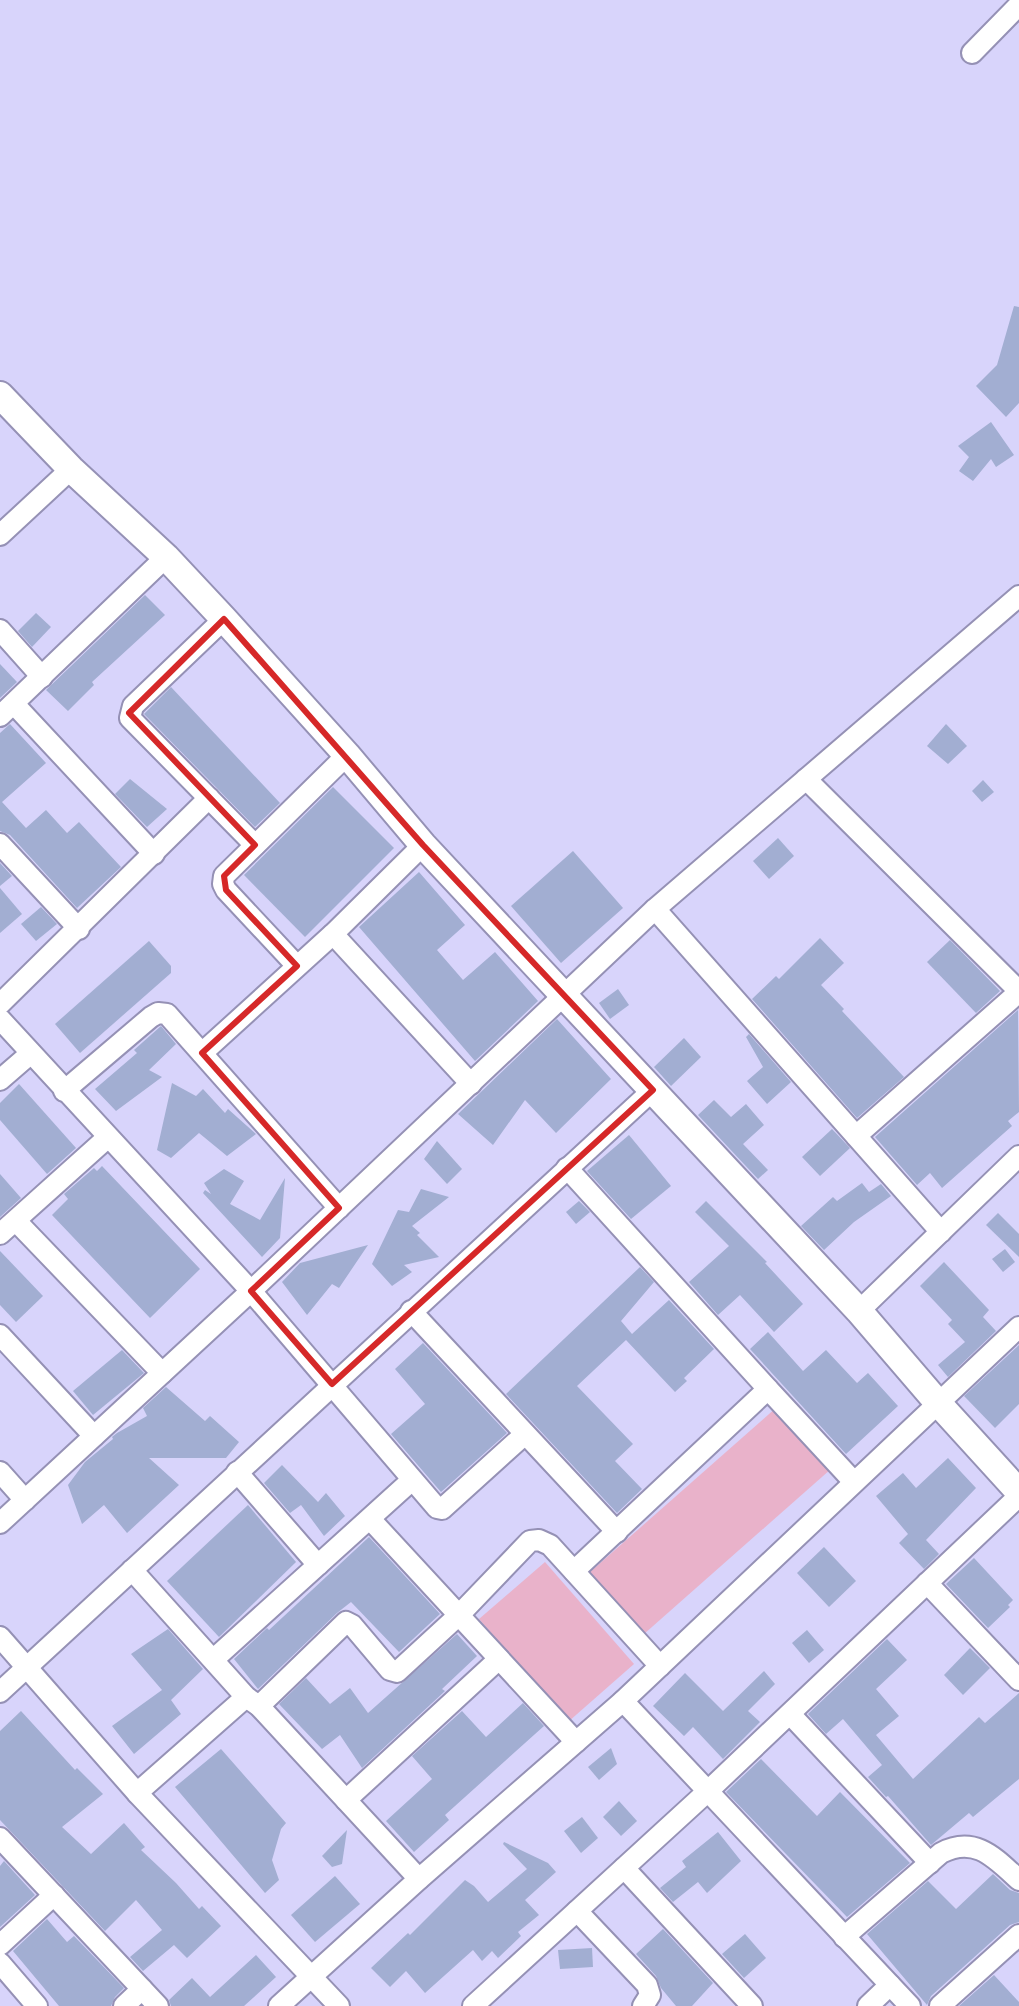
<svg xmlns="http://www.w3.org/2000/svg" width="1019" height="2006" font-family="'IBM Plex Sans',sans-serif">
<rect width="100%" height="100%" fill="#d8d4fb"/>
<g fill="#e9b2ca">
<polygon points="777,1407 831,1469 644,1634 590,1572"/>
<polygon points="545,1562 634,1664 568,1722 479,1619"/>
</g>
<g fill="#a2aed2">
<polygon points="1014,306 1019,307 1019,403 1006,417 976,386 997,365"/>
<polygon points="991,422 1014,455 996,467 991,459 973,481 959,471 969,457 958,446"/>
<polygon points="145,595 165,615 92,682 94,685 68,711 46,690"/>
<polygon points="36,613 51,627 32,647 18,631"/>
<polygon points="0,664 17,682 0,698"/>
<polygon points="171,687 280,803 255,827 144,714"/>
<polygon points="10,724 46,763 2,802 26,828 46,810 67,833 79,822 121,867 77,908 10,835 0,831 0,733"/>
<polygon points="946,724 967,746 948,764 927,746"/>
<polygon points="130,779 167,809 147,827 115,794"/>
<polygon points="983,780 994,792 982,802 972,791"/>
<polygon points="333,787 394,848 305,937 244,875"/>
<polygon points="778,838 794,856 769,879 753,861"/>
<polygon points="573,851 623,908 561,963 511,906"/>
<polygon points="0,863 12,876 0,886"/>
<polygon points="419,872 465,925 437,950 463,980 495,952 538,1001 475,1061 359,927"/>
<polygon points="0,888 22,914 0,933"/>
<polygon points="41,907 57,924 36,941 21,924"/>
<polygon points="820,938 844,963 821,985 844,1009 842,1011 904,1077 857,1118 752,999 776,976 779,979"/>
<polygon points="950,940 1000,991 976,1013 927,962"/>
<polygon points="149,941 171,966 171,973 80,1053 55,1024"/>
<polygon points="618,989 629,1005 610,1019 599,1003"/>
<polygon points="1018,1010 1019,1112 1008,1121 1012,1126 942,1188 930,1173 917,1185 875,1137"/>
<polygon points="557,1019 611,1079 556,1133 525,1100 493,1145 458,1114"/>
<polygon points="161,1026 176,1044 149,1070 162,1077 116,1111 95,1089 137,1053 134,1050"/>
<polygon points="749,1034 791,1082 767,1104 747,1081 763,1067 746,1037"/>
<polygon points="684,1038 701,1057 671,1086 654,1067"/>
<polygon points="172,1083 196,1096 203,1089 225,1113 228,1109 256,1134 227,1156 199,1133 171,1158 157,1150"/>
<polygon points="19,1084 76,1148 47,1174 0,1120 0,1103"/>
<polygon points="714,1100 731,1117 746,1104 764,1125 743,1144 768,1170 758,1179 698,1115"/>
<polygon points="832,1129 850,1148 820,1176 802,1157"/>
<polygon points="629,1135 671,1186 631,1219 587,1171"/>
<polygon points="437,1141 462,1169 447,1184 424,1159"/>
<polygon points="102,1166 200,1269 150,1318 52,1215 68,1199 64,1194 94,1168 97,1171"/>
<polygon points="224,1169 244,1181 230,1204 260,1220 285,1178 280,1238 262,1257 203,1193 205,1190 211,1194 204,1183"/>
<polygon points="0,1174 21,1198 0,1217"/>
<polygon points="862,1183 869,1192 881,1184 891,1196 854,1222 824,1250 801,1226 833,1197 837,1201"/>
<polygon points="421,1189 449,1197 412,1226 420,1233 417,1235 439,1257 404,1265 412,1272 392,1286 372,1264 398,1210 409,1212"/>
<polygon points="579,1201 590,1212 576,1224 566,1212"/>
<polygon points="706,1201 767,1262 765,1263 803,1304 774,1332 740,1295 718,1315 689,1282 729,1246 695,1212"/>
<polygon points="998,1213 1019,1234 1019,1257 986,1225"/>
<polygon points="368,1245 339,1288 332,1284 307,1315 282,1282 300,1263"/>
<polygon points="1005,1249 1015,1262 1003,1272 992,1259"/>
<polygon points="0,1251 43,1296 16,1322 0,1305"/>
<polygon points="944,1262 989,1310 983,1317 996,1331 948,1377 938,1365 965,1342 948,1324 952,1320 920,1286"/>
<polygon points="640,1267 654,1282 621,1321 632,1334 669,1300 714,1349 684,1378 687,1381 675,1392 626,1340 577,1386 633,1444 615,1461 642,1489 617,1513 506,1394"/>
<polygon points="768,1332 803,1371 826,1350 857,1383 868,1373 898,1406 846,1454 750,1349"/>
<polygon points="423,1343 507,1433 441,1492 391,1434 425,1404 395,1369"/>
<polygon points="1019,1345 1019,1404 995,1428 964,1396"/>
<polygon points="122,1350 144,1373 93,1415 73,1391"/>
<polygon points="166,1387 205,1421 210,1416 239,1442 226,1458 149,1458 179,1485 127,1533 104,1505 82,1524 68,1485 85,1462 113,1439 112,1437 117,1433 147,1416 143,1408"/>
<polygon points="948,1458 976,1488 926,1540 939,1554 924,1569 899,1543 908,1534 876,1496 903,1473 916,1488"/>
<polygon points="282,1465 318,1502 326,1493 345,1516 324,1536 301,1505 290,1513 264,1483"/>
<polygon points="248,1505 296,1562 219,1637 167,1581"/>
<polygon points="369,1537 440,1614 399,1652 351,1602 337,1613 258,1689 234,1659 267,1628 269,1630"/>
<polygon points="824,1547 856,1581 829,1607 797,1573"/>
<polygon points="974,1558 1013,1600 1008,1605 1010,1607 988,1628 946,1584"/>
<polygon points="168,1629 203,1669 171,1700 181,1714 134,1754 112,1726 162,1690 131,1654"/>
<polygon points="807,1630 824,1650 809,1663 792,1643"/>
<polygon points="457,1634 477,1656 442,1689 445,1691 362,1768 340,1735 322,1749 279,1704 306,1678 330,1704 350,1688 368,1713"/>
<polygon points="887,1639 907,1660 876,1689 899,1716 876,1735 913,1779 979,1717 985,1723 1019,1693 1019,1779 973,1817 969,1813 931,1845 888,1796 886,1797 868,1777 882,1765 843,1719 826,1734 808,1714"/>
<polygon points="970,1648 990,1668 963,1695 944,1675"/>
<polygon points="764,1671 775,1684 748,1711 760,1722 723,1759 693,1727 684,1736 653,1706 685,1673 723,1711"/>
<polygon points="523,1703 544,1726 445,1815 449,1820 414,1852 386,1821 432,1779 412,1756 462,1711 486,1737"/>
<polygon points="21,1711 75,1770 77,1768 103,1794 62,1827 91,1854 124,1823 145,1847 141,1850 176,1883 199,1909 202,1906 221,1926 187,1958 174,1945 143,1971 130,1957 162,1930 136,1900 105,1931 0,1820 0,1731"/>
<polygon points="611,1748 617,1764 599,1780 588,1767"/>
<polygon points="221,1749 286,1823 281,1829 272,1860 279,1880 265,1893 175,1787"/>
<polygon points="761,1759 817,1816 840,1792 910,1863 847,1917 726,1792"/>
<polygon points="619,1801 637,1821 621,1836 603,1817"/>
<polygon points="582,1817 598,1838 581,1853 564,1831"/>
<polygon points="347,1830 342,1864 332,1867 322,1856"/>
<polygon points="718,1832 741,1861 707,1893 698,1882 673,1902 660,1888 686,1867 682,1861"/>
<polygon points="504,1842 548,1863 556,1872 525,1900 539,1915 518,1932 521,1936 498,1958 492,1951 482,1961 473,1950 425,1993 406,1971 390,1987 371,1968 408,1933 410,1935 465,1880 474,1886 488,1902 527,1869 503,1844"/>
<polygon points="4,1861 35,1895 0,1927 0,1866"/>
<polygon points="993,1874 1010,1890 1019,1893 1019,1922 1010,1925 931,1996 927,2005 867,1934 928,1881 956,1909"/>
<polygon points="335,1876 360,1904 315,1942 291,1915"/>
<polygon points="47,1919 67,1942 74,1936 124,1988 115,1997 111,2006 59,2006 13,1951"/>
<polygon points="663,1929 713,1983 692,2006 676,2006 661,1988 656,1976 636,1954"/>
<polygon points="745,1934 766,1958 744,1978 722,1954"/>
<polygon points="592,1948 593,1967 560,1969 558,1950"/>
<polygon points="256,1955 276,1977 244,2006 171,2006 169,2000 192,1978 210,1997"/>
<polygon points="994,1975 1019,2002 1019,2006 959,2006"/>
</g>
<g fill="none" stroke-linecap="round" stroke-linejoin="round">
<g stroke="#9591b5" stroke-width="24">
<g id="minor">
<polyline points="972,53 1019,5"/>
<polyline points="0,535 71,469"/>
<polyline points="224,619 133,706 130,718 255,845"/>
<polyline points="0,630 42,677"/>
<polyline points="14,704 154,854"/>
<polyline points="0,716 166,557"/>
<polyline points="806,779 1019,991"/>
<polyline points="0,844 79,929"/>
<polyline points="655,909 941,1232"/>
<polyline points="333,934 471,1084"/>
<polyline points="297,966 226,890 223,884 224,876 347,755"/>
<polyline points="0,1004 209,798"/>
<polyline points="0,1019 251,1291 437,1508 442,1509 525,1434"/>
<polyline points="202,1053 333,934 423,845"/>
<polyline points="0,1080 30,1054"/>
<polyline points="64,1091 151,1017 158,1013 167,1014 339,1208"/>
<polyline points="856,1136 1019,992"/>
<polyline points="567,1168 768,1389"/>
<polyline points="16,1221 162,1373"/>
<polyline points="0,1234 107,1138"/>
<polyline points="411,1311 617,1532"/>
<polyline points="859,1311 1019,1156"/>
<polyline points="0,1335 94,1436"/>
<polyline points="0,1472 25,1500"/>
<polyline points="237,1472 318,1565"/>
<polyline points="370,1519 576,1742"/>
<polyline points="0,1523 251,1291 655,909 1019,596"/>
<polyline points="132,1570 246,1697 259,1706 419,1879"/>
<polyline points="574,1571 768,1389 854,1482"/>
<polyline points="927,1583 1019,1680"/>
<polyline points="0,1637 137,1793 339,2006"/>
<polyline points="214,1659 412,1480"/>
<polyline points="0,1692 653,1090"/>
<polyline points="623,1701 910,2006"/>
<polyline points="259,1706 346,1622 352,1625 390,1670 397,1672 459,1615 530,1541 539,1540 550,1545 660,1666"/>
<polyline points="790,1714 930,1863"/>
<polyline points="137,1793 246,1697"/>
<polyline points="346,1800 499,1659"/>
<polyline points="0,1838 158,2006"/>
<polyline points="624,1868 752,2006"/>
<polyline points="577,1911 647,1985 650,1995 643,2006"/>
<path d="M844 1937 941 1853C975 1835 995 1858 1019 1880"/>
<polyline points="0,1945 54,1895"/>
<polyline points="0,1963 37,2006"/>
<polyline points="124,2006 142,1989"/>
<polyline points="279,2006 419,1879 623,1701 1019,1327"/>
<polyline points="473,2006 708,1791 1019,1496"/>
<polyline points="868,2006 890,1985"/>
<polyline points="940,2006 1019,1935"/>
</g>
</g>
<g stroke="#9591b5" stroke-width="30">
<polyline id="tertiary" points="0,395 71,469 166,557 224,619 347,755 423,845 859,1311 938,1403 1019,1492"/>
</g>
<use href="#minor" stroke="#fff" stroke-width="20"/>
<use href="#tertiary" stroke="#fff" stroke-width="26"/>
</g>
<path fill="none" stroke="#d62828" stroke-width="6" stroke-linejoin="round" d="M224 619 423 845 653 1090 332 1384 251 1291 339 1208 202 1053 297 966 226 890 224 876 255 845 129 713Z"/>
</svg>
